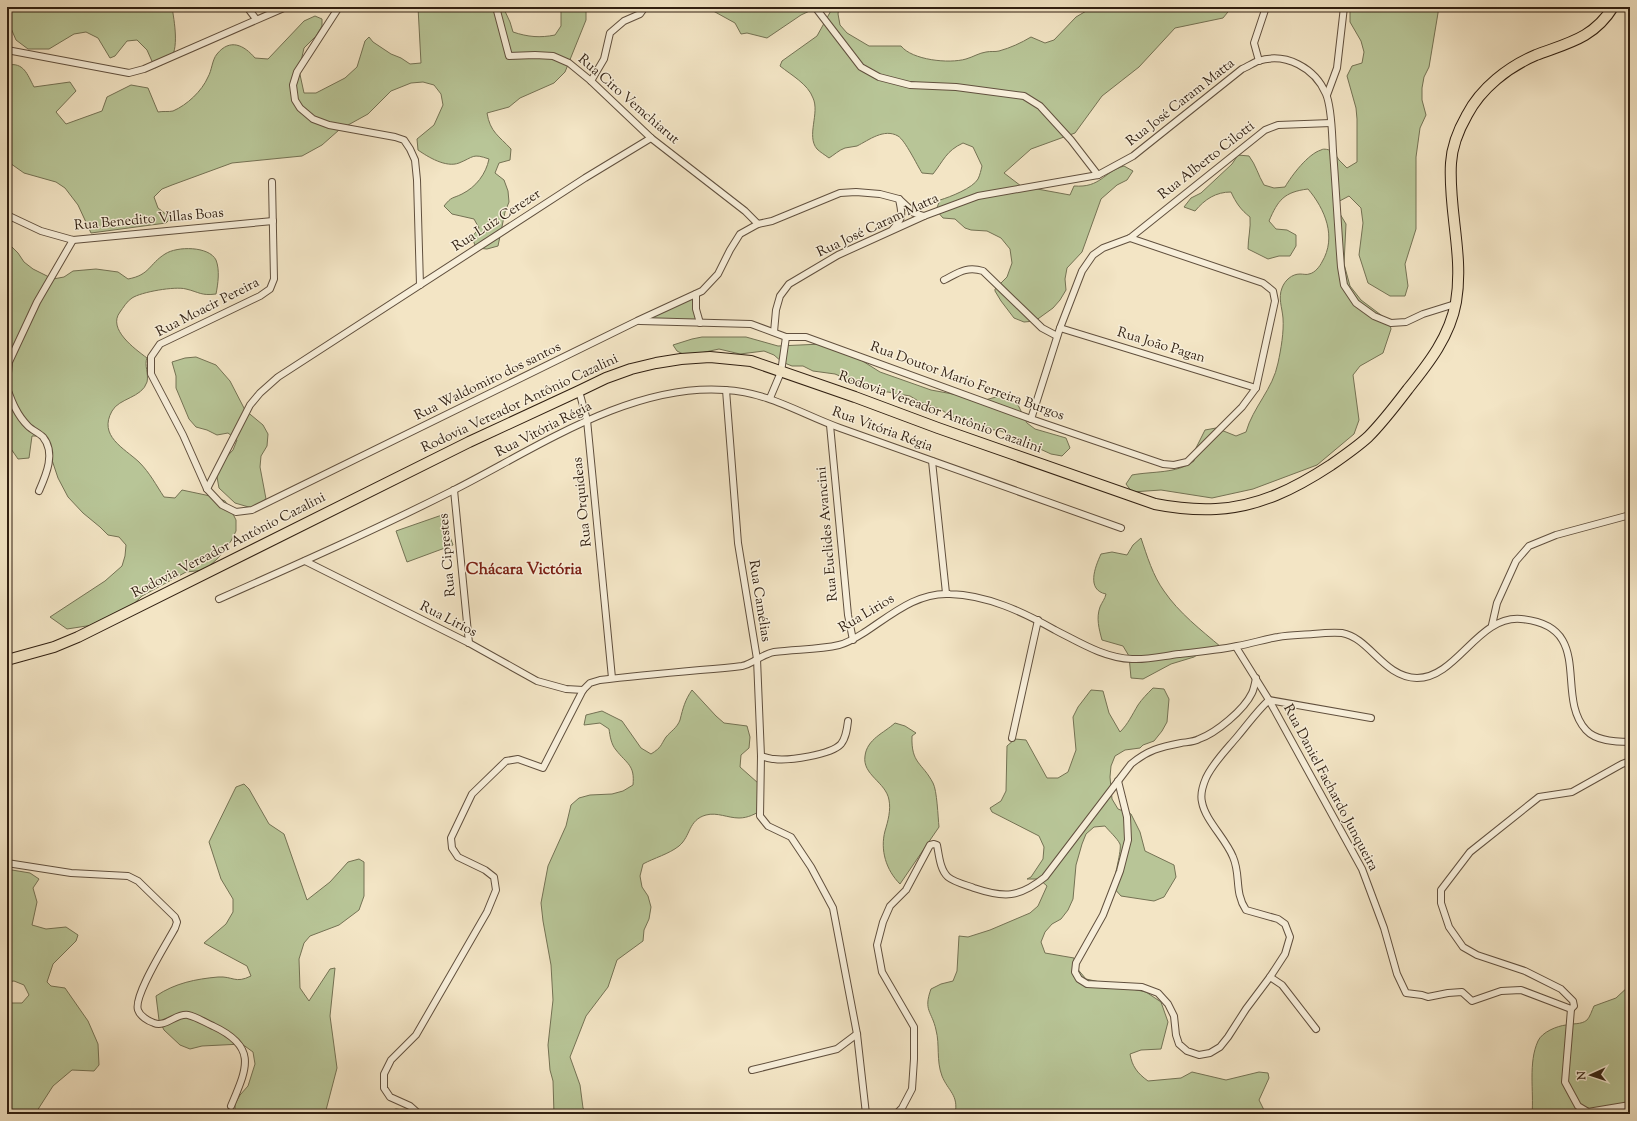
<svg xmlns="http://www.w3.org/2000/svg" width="1637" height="1121" font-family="'Sorts Mill Goudy',serif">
<rect width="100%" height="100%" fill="#f3e5c5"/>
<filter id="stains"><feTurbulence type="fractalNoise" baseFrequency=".005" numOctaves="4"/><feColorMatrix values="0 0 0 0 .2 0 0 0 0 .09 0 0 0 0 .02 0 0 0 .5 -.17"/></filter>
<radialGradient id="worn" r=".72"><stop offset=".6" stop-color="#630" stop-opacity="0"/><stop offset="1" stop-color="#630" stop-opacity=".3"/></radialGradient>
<g fill="#b8c597" stroke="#747254">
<path d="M7 7H172C174 20 180 51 169 60 166 63 160 65 155 68L147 50 137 40 127 41 115 56 110 58 98 38 86 32 74 34 49 49H28L16 40 7 19Z"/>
<path d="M418 7H503L510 22 513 32C528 37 540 38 555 35L561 26V7H586V20L565 72 554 83 520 98 509 107 487 113C490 132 499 136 511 149L510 160 499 163 495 173 504 180 508 191 509 202 505 212 498 246 487 249 476 248 472 237 479 228 474 219 452 214 444 206C452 196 452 199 462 194 476 187 486 174 489 159 472 153 474 157 459 163 446 168 428 157 418 150L417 139 434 125 443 105 441 94 434 85 423 82 411 83 391 91 368 114 339 130 322 145 302 156 232 163 172 185 162 189 154 197 158 208 171 218 166 223 91 233 78 205 65 188 56 182 24 173 7 161V65C24 62 27 74 34 87L70 82 76 91 56 112 66 124 102 111 107 97 131 85 148 88 158 112C163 111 169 112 173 111 187 105 202 91 208 77 212 70 212 60 217 54 230 38 244 45 255 58L268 59 304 21 315 16 322 19V26L316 36 304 48 299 70 304 93H316L345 78 357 67 365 41 369 37 373 42 391 54 401 58 410 64 421 63Z"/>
<polygon points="706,7 818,7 801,15 767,38 747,33 741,34 735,23"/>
<path d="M833 7H839L838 14 840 25 847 33 869 46H901C912 60 949 64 966 59 973 57 979 53 986 52 991 51 995 52 999 51 1010 48 1021 43 1031 37L1045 43 1054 40 1076 17 1093 7H1232L1223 18 1175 28 1139 67 1102 96 1075 133 1031 149 1004 173 1021 186 1070 195 1074 186C1101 188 1103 172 1124 166L1133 171 1127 180 1117 185 1101 199 1082 252 1067 268 1065 279 1066 290 1060 300 1053 308 1035 321 1024 322 1014 318 1001 301 995 291V289L1007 277 1012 263 1010 249 1001 238 987 231 971 230 965 228 955 219 943 218 936 210 940 200C950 197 973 188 978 179 980 175 981 170 982 166L973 147 963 143C946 151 944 160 933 174L922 173C917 165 905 140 898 136 884 128 869 140 857 146 853 147 849 147 845 148 839 150 834 155 829 158 825 155 820 152 817 149 806 136 820 113 813 98 808 84 791 75 780 66L782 61 817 36Z"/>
<path d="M1350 7H1439L1429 67 1424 77 1422 88V100L1426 115 1420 128 1416 157V229L1405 264 1408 286 1405 296H1390L1368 283 1359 255 1363 223 1361 208 1349 196 1334 204 1346 224 1344 264 1350 286 1361 300 1389 321 1391 329 1383 353 1360 366 1353 375 1359 420 1354 434 1317 465 1253 489 1212 498 1161 490 1132 492 1126 484 1132 475C1153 471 1176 474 1194 461L1195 450 1205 430 1216 428 1236 436 1246 432C1253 407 1273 389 1278 363 1281 349 1284 332 1283 318 1282 307 1278 298 1282 288 1285 280 1292 274 1300 274 1303 274 1307 275 1309 274 1315 273 1320 266 1322 262 1337 237 1325 209 1308 189 1284 192 1278 200 1269 221L1276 229 1287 230 1296 235V246L1290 256H1279L1268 259 1248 249C1248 238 1251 228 1250 217 1241 210 1236 203 1231 192 1216 192 1205 199 1195 211L1184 207 1191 198 1201 193 1232 164 1238 155 1249 156C1256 165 1258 175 1264 185L1274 188 1285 187C1292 175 1308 154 1321 150 1324 148 1329 150 1333 151L1339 160 1347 168 1357 162V119L1356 108 1347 76 1352 66 1362 63 1364 52 1361 41 1350 22Z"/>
<path d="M7 242 18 253 24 262 33 269 53 279 64 277 73 271 96 269 118 272 128 279C150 275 149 264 165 254 177 246 209 246 216 260 220 270 218 284 216 294 201 296 199 292 186 289 175 286 141 292 132 298 127 301 123 308 120 312 107 329 135 349 147 358 144 365 149 374 147 382 142 398 119 398 112 411 98 436 124 448 139 462 150 473 156 485 164 497L175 498 182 490 215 497 225 501 231 510 236 520V531L231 541 218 558 205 570 186 572 142 596 122 615 93 625 67 629 50 617 105 581 122 566 125 556 126 545 119 537 108 535 100 527 83 513 68 497 58 478 44 436H32L29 458 18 459 7 443Z"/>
<polygon points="694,297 697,321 647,319"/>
<polygon points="702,337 746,337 778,346 822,344 853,355 880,372 931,390 985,400 996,397 1007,397 1017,403 1027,423 1035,429 1066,438 1070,448 1062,456 1051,454 1001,431 969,426 959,421 940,409 920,402 910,396 888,392 878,392 835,374 813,371 803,366 792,366 782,362 774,355 764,351 740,354 719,349 687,356 677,351 673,345 692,339"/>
<polygon points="196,357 216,365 230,381 245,410 263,425 268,434 267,446 261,456 260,467 266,499 252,508 235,503 219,488 217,477 218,466 233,450 237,440 228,433 217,435 207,430 196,427 189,419 176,388 176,376 172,362 185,358"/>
<polygon points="442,515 453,545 407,562 396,531"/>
<path d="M1141 538C1147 556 1153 576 1164 591 1179 613 1201 630 1221 647L1203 651 1194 657 1171 664 1143 679 1131 678 1129 656 1123 646 1102 640C1099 629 1096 618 1100 607 1102 602 1105 599 1106 594 1086 590 1095 567 1101 554L1112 552 1127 555 1133 545Z"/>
<path d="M1153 688 1164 689 1169 699 1167 722 1162 731 1154 741 1143 745 1140 748 1125 750 1115 756 1111 766 1110 777 1112 799 1118 809 1131 814 1140 832 1145 851 1174 865 1176 877 1164 897 1154 901 1121 896 1113 887C1114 878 1122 849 1120 844 1117 838 1109 831 1105 826L1094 827 1086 834 1082 844 1076 865 1073 899 1068 910 1061 919 1052 924 1045 932 1041 942 1045 953 1074 958 1075 966 1086 979 1146 992 1161 1002 1168 1022 1161 1049 1141 1050 1130 1054C1132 1066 1137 1073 1148 1081L1181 1078 1192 1072 1226 1080 1259 1072 1268 1073 1269 1078 1259 1100 1266 1114H955C959 1095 948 1091 942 1076 936 1060 940 1045 936 1030 932 1011 923 1011 931 989L941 984 953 981 957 971 959 936 968 937 990 930 1030 913 1038 906 1047 886 1039 879H1027L1031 877 1043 859 1044 847 1039 836 992 812 990 808 1001 801 1006 791 1007 746 1015 739 1026 740 1047 778H1058L1068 772 1076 750 1073 717 1078 707 1091 690 1103 691 1109 713 1120 732C1128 724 1132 715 1138 705 1142 699 1147 694 1153 688Z"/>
<path d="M692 690 716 716 724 723 747 726 750 737 749 748 741 755 740 767 758 783 762 810C755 814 748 818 739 818 728 818 717 812 706 815 688 820 691 836 679 846 669 854 654 858 643 864L640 876 642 887 648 896 651 907 649 919 644 930 643 941 617 960 608 987 586 1016 570 1057 580 1085 583 1108 587 1114H554L553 1081 550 1070 548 1045 553 1000 551 965 543 921 541 903 548 866 566 826 571 805 579 798 590 795 612 794 623 791 633 785C635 765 627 764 616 750 611 744 610 736 609 729L600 723 584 725 586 715 602 711 622 721 641 748 651 754C662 747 660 746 666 737 671 731 677 728 680 720 683 708 685 700 692 690Z"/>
<path d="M895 723 905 726 916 733 912 736C911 764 922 762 933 783 937 790 938 817 939 827L900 884C886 870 880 850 885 831 888 821 891 810 889 800 886 782 862 775 865 756 867 739 884 733 895 723Z"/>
<path d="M244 784 249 789 269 824 284 834 307 900 330 882 348 862 359 859 364 862V896L359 910 339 925 310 936 304 943 299 959 300 988 309 1001 330 969 335 968 330 1016 337 1068 325 1114H235V1104L240 1095 248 1086 255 1064 253 1052 242 1044 202 1046 190 1049 180 1045 164 1030 159 1020 156 996C175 983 196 979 218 977 233 976 235 984 251 976L247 966 204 943 226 924 233 912V899L221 879 209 842 236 787Z"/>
<polygon points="12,870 30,873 39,879 33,888 37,902 32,925 46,929 66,927 78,935 76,941 53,964 47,982 51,986 65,988 88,1021 98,1044 99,1065 94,1071 72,1070 53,1086 35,1114 7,1114 7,1003 22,1003 29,995 24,985 14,981 7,982 7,873"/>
<path d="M1630 985V1114H1532C1534 1091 1528 1063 1538 1041 1542 1032 1557 1026 1566 1025 1573 1023 1581 1025 1587 1020 1590 1017 1592 1010 1594 1006L1616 998Z"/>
<polygon points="396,1109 409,1111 413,1114 379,1114"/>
</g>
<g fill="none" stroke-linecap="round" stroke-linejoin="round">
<g stroke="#61503e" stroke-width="8">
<g id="street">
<polyline points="247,7 256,19"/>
<polyline points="339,7 297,72 293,85 295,100 300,108 313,119 329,125 395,137 404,140 410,149 415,160 417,180 420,285"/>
<polyline points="496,7 509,56 535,55 553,56 569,63 591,81 651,138 745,211 758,224"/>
<polyline points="815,7 861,67 879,77 910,85 956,87 1024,96 1040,106 1071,140 1098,175"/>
<polyline points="7,50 129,73 144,69 286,7"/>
<polyline points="1259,61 1254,43 1266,7"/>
<polyline points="591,81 604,59 610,33 624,21 640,14 645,7"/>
<polyline points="1327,95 1337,68 1344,7"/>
<polyline points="272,182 274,279 270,289 260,296 160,344 151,357 151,374 183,435 207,489 222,505 236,512 252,510 637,321 702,291 718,274 730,250 740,234 758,224 772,221 840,193 856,192 880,194 899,199 914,213 924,216"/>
<polyline points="7,215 41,231 73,240 273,221"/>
<path d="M893 229C904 217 902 215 899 199"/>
<path d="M944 280C958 273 966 266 983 271L1042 328 1057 336"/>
<polyline points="696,294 696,309 700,323"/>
<polyline points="640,321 751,324 786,337 806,337 1031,419 1163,464 1174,465 1187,462 1242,407 1256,388 1275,301 1273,291 1263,283 1130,238"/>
<polyline points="1060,328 1256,388"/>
<path d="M774 332 776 310 780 296 789 284 838 255 924 216 978 196 1098 175 1133 156 1242 69C1247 67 1253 63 1258 61 1286 52 1315 68 1326 94 1332 108 1332 136 1333 151 1336 190 1338 229 1341 267L1344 285 1356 303 1374 316 1391 323 1406 322 1423 314 1455 304"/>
<polyline points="7,385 9,362 37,302 73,240"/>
<path d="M7 388C12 402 17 415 28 426 32 430 39 433 43 437 56 453 46 475 39 491"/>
<polyline points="726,390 738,543 757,659 761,756 760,816 768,826 791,837 811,867 833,908 857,1034 866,1114"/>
<polyline points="579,391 587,420 612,678"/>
<polyline points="770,398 781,372 786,337"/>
<polyline points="1031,419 1060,328 1082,271 1093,255 1103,248 1130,238 1265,130 1278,125 1331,123"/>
<polyline points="830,425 848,615 853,640"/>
<polyline points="932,461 946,593"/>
<polyline points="207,489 250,405 260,393 278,377 585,178 651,138"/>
<polyline points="454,490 469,643"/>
<polyline points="305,561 469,643 537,681 566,689 583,690"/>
<path d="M219 599C298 564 377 529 454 490 535 449 630 383 725 390 768 392 801 414 840 428 933 461 1027 494 1121 528"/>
<polyline points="1492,625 1497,603 1516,561 1529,546 1556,535 1630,515"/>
<polyline points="1236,647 1269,700 1362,869 1384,928 1397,974 1406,993 1422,995 1428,997 1448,993 1462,992 1472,1001 1501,991 1521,990 1571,1009 1574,1006 1573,1001 1561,989 1525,971 1477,955 1463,947 1449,927 1441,903 1441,890 1470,852 1539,797 1572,792 1622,764 1630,761"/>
<polyline points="1012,738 1038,620"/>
<path d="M761 756C765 757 770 759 774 759 788 761 831 755 841 744 846 738 847 729 848 721"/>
<path d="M1118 781 1127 817 1128 840 1120 871 1103 915 1076 963 1075 972 1079 979 1087 984 1142 987 1158 993 1168 1004 1174 1016 1176 1035 1179 1044 1187 1051 1199 1055 1210 1053 1220 1047 1228 1037 1246 1009 1270 977 1285 954 1290 937 1285 924 1278 919 1246 910C1234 892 1241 875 1233 857 1226 839 1205 820 1202 802 1200 794 1203 785 1206 778 1213 763 1226 750 1237 737 1248 724 1257 711 1269 700L1371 718"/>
<path d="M7 863 71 873 128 876 138 881 175 917 177 922 175 928C167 943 133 996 138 1010 140 1016 148 1021 154 1023 165 1028 176 1013 188 1015 197 1017 206 1023 213 1026 258 1047 247 1068 231 1106"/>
<polyline points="1270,977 1282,985 1316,1029"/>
<polyline points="1571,1009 1565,1082 1578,1106 1588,1112 1630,1105"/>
<polyline points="752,1070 837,1049 857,1034"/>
<path d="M419 1114 410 1106 390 1097 384 1088V1074L391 1060 416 1035 487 912 496 890 494 877 485 870 458 857 452 848 451 838 472 794 506 761 518 759 543 768 583 690 590 683 600 680C634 676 667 673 700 670 714 669 728 668 742 666 753 664 762 654 774 652 795 649 818 650 839 645 848 643 857 637 865 632 891 615 917 592 950 594 987 595 1023 612 1055 630 1079 642 1104 658 1132 659 1147 660 1163 656 1179 654 1198 652 1218 650 1237 646 1251 644 1264 639 1278 637 1289 635 1301 635 1313 634 1323 633 1333 632 1342 633 1370 638 1383 677 1417 678 1457 678 1478 615 1521 619 1596 626 1554 695 1586 730 1596 741 1615 742 1630 742"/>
<path d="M896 1114 902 1108 912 1089 914 1059V1027L882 972 877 945 883 922 890 906 906 890 930 845 934 844 937 845C939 855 940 870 948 877 954 882 966 885 974 888 1004 898 1019 898 1045 877L1131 764C1148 750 1160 747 1181 743 1187 742 1194 742 1199 739 1216 733 1244 710 1252 693 1254 689 1255 683 1256 678"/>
</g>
</g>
<g stroke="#301f11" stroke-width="12">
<path id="primary" d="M7 660 54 647 78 637 469 442 579 391 606 378 631 369 656 363 681 359 710 357 751 361 855 397 938 428 1155 504C1175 508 1195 510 1216 509 1259 507 1296 488 1331 465 1344 456 1357 447 1368 437 1383 422 1395 406 1408 389 1429 363 1450 336 1456 302 1464 255 1448 209 1451 163 1452 146 1459 129 1467 115 1481 88 1508 67 1536 55 1568 43 1594 38 1613 7"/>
</g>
<use href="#street" stroke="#f7eed9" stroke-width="6"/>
<use href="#primary" stroke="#f3e5c5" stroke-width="10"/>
</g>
<g text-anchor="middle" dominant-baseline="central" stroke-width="3" stroke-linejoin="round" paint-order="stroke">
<g font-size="14" fill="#301f11" stroke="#f7eed9">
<text transform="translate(628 100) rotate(41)">Rua Ciro Vemchiarut</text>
<text transform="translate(1181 103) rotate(-38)">Rua José Caram Matta</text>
<text transform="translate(1207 161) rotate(-38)">Rua Alberto Cilotti</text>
<text transform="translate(149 220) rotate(-5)">Rua Benedito Villas Boas</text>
<text transform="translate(497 221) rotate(-33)">Rua Luiz Cerezer</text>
<text transform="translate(878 226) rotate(-25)">Rua José Caram Matta</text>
<text transform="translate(208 308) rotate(-27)">Rua Moacir Pereira</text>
<text transform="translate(1161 346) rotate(17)">Rua João Pagan</text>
<text transform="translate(488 382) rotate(-26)">Rua Waldomiro dos santos</text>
<text transform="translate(967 382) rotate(20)">Rua Doutor Mario Ferreira Burgos</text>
<text transform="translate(520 404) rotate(-25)">Rodovia Vereador Antônio Cazalini</text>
<text transform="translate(940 413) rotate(20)">Rodovia Vereador Antônio Cazalini</text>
<text transform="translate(544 430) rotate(-27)">Rua Vitória Régia</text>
<text transform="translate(882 430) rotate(20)">Rua Vitória Régia</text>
<text transform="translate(583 502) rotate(-96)">Rua Orquideas</text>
<text transform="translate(828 534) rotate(-95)">Rua Euclides Avancini</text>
<text transform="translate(229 546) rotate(-27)">Rodovia Vereador Antônio Cazalini</text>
<text transform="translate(448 555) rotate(-95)">Rua Ciprestes</text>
<text transform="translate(759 601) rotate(81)">Rua Camélias</text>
<text transform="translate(867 614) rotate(-31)">Rua Lirios</text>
<text transform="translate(448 620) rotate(27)">Rua Lirios</text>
<text transform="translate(1330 788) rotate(62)">Rua Daniel Fachardo Junqueira</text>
</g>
<g font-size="16" font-weight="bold" fill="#7a1f14" stroke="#f7eed9">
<text x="524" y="570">Chácara Victória</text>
</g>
</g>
<rect width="1637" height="1121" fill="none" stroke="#f3e5c5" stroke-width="24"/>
<rect x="8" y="8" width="1621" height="1105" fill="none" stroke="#301f11" stroke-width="2"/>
<rect x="12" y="12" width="1613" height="1097" fill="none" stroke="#301f11"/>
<g transform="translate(1591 1075) rotate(267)" stroke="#f7eed9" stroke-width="3" paint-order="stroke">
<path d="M0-3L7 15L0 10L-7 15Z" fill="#301f11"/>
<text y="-6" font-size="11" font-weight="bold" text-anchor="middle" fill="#301f11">N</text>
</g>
<rect width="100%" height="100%" filter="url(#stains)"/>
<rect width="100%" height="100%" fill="url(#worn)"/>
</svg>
